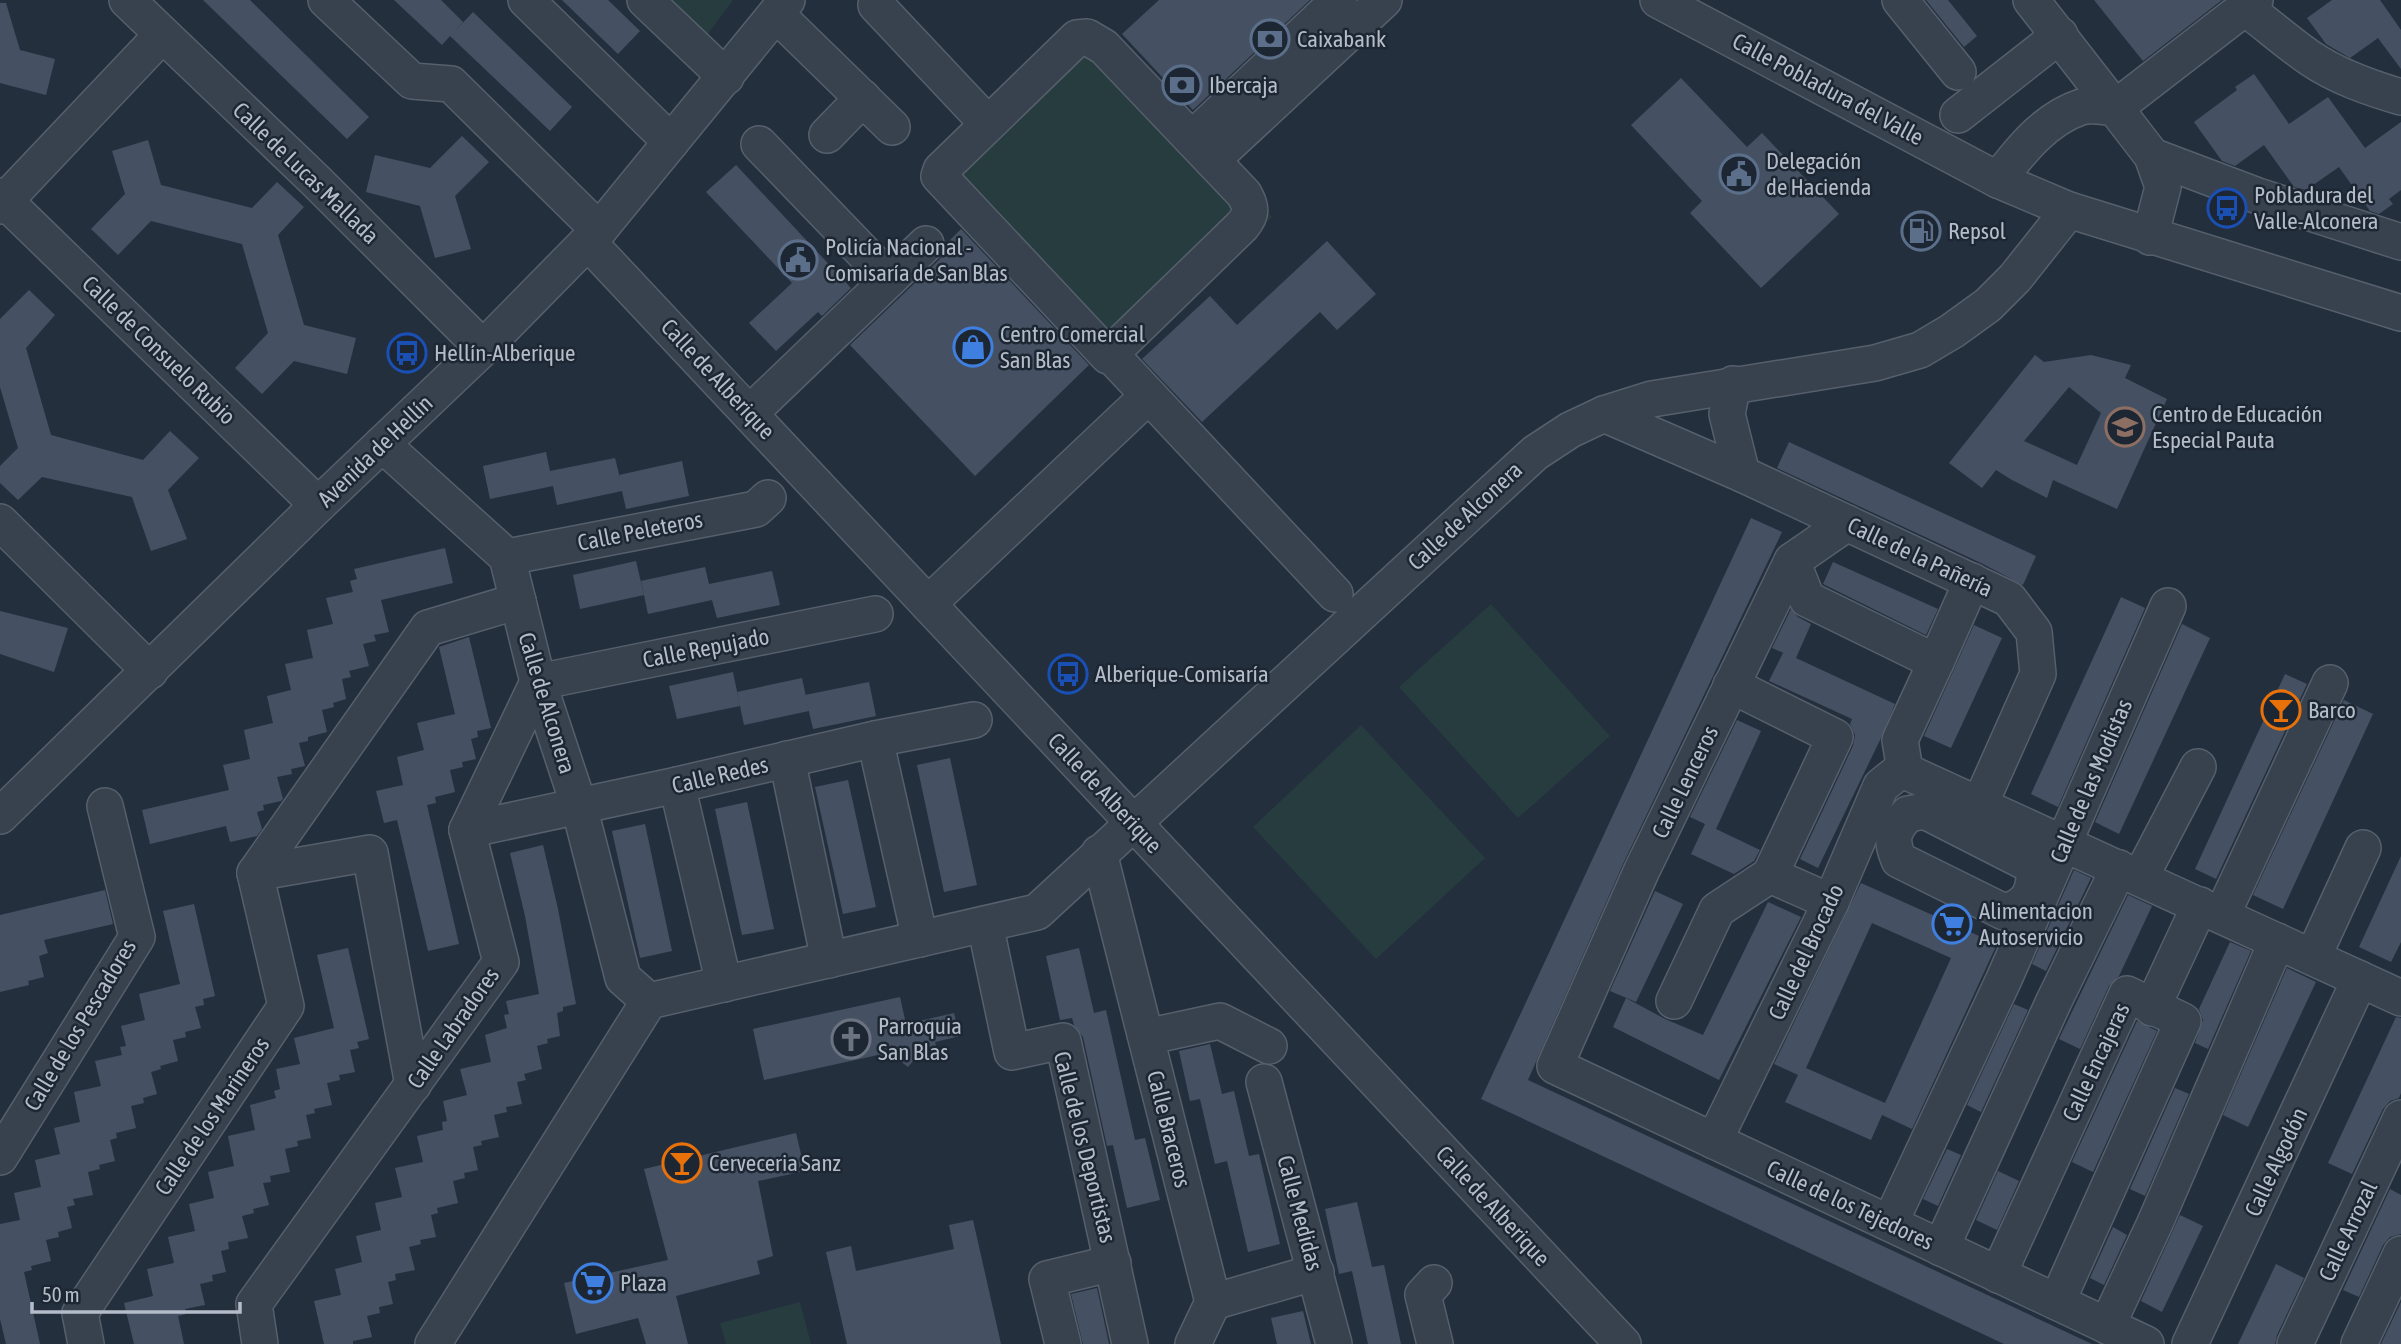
<svg xmlns="http://www.w3.org/2000/svg" width="2401" height="1344" font-family="'Asap Condensed',sans-serif">
<rect width="100%" height="100%" fill="#242f3e"/>
<g fill="#263c3f">
<polygon points="664,0 733,0 704,39"/>
<polygon points="1098,32 1272,217 1115,362 942,178"/>
<polygon points="1491,604 1610,736 1518,818 1399,687"/>
<polygon points="1361,725 1485,858 1376,959 1253,827"/>
<polygon points="800,1302 811,1344 726,1344 720,1323"/>
</g>
<g fill="#455162" fill-rule="evenodd">
<polygon points="203,0 250,0 369,117 347,139"/>
<polygon points="394,0 441,0 463,22 454,32 473,12 572,107 550,131 450,36 442,45"/>
<polygon points="562,0 608,0 640,31 618,54"/>
<polygon points="1159,0 1310,0 1193,110 1122,34"/>
<polygon points="1926,0 1948,0 1977,36 1964,47"/>
<polygon points="2094,0 2222,0 2143,61"/>
<polygon points="2332,0 2380,0 2401,30 2401,69 2378,38 2350,58 2326,44 2307,18"/>
<polygon points="0,3 6,3 20,50 55,59 46,95 0,83"/>
<polygon points="2254,74 2289,124 2328,97 2365,148 2401,122 2401,190 2389,199 2393,204 2379,214 2370,211 2339,167 2306,190 2294,187 2264,145 2235,166 2222,161 2194,122 2237,90 2235,87"/>
<polygon points="1681,78 1747,147 1762,133 1839,214 1761,288 1690,213 1702,201 1631,125"/>
<polygon points="462,136 489,162 455,196 471,249 435,258 420,206 366,192 375,155 430,168"/>
<polygon points="148,140 161,185 252,208 277,182 304,207 278,235 304,325 356,338 347,374 294,361 262,394 235,368 268,333 242,244 151,221 118,255 91,229 125,194 112,151"/>
<polygon points="736,165 851,288 822,316 818,312 776,351 749,323 792,283 706,192"/>
<polygon points="961,229 1089,365 975,476 850,345 940,259 945,250 946,244"/>
<polygon points="1327,241 1376,294 1337,330 1320,312 1202,422 1142,359 1210,296 1237,325"/>
<polygon points="29,290 55,315 26,348 51,435 143,460 170,431 199,458 168,490 187,539 151,551 132,497 42,477 18,500 0,483 0,466 18,448 0,387 0,319"/>
<path d="M2035 355 2044 362 2091 355 2131 365 2125 378 2167 399 2117 509 2053 480 2047 498 2012 480 1996 470 1982 488 1949 463ZM2069 387 2101 413 2077 465 2024 441Z"/>
<polygon points="1789,442 2036,556 2023,585 1981,563 1777,468"/>
<polygon points="546,452 550,471 615,458 620,478 619,475 682,461 689,496 626,509 622,491 557,505 553,486 490,499 483,466"/>
<polygon points="1751,518 1782,532 1623,864 1528,1080 2092,1344 2004,1344 1481,1099"/>
<polygon points="445,548 453,583 381,600 389,632 374,635 376,641 363,644 369,666 349,671 351,677 342,679 346,699 333,703 334,707 322,710 327,732 308,737 308,741 299,743 305,766 291,769 292,774 277,777 283,799 281,801 263,805 264,810 257,812 262,829 257,836 230,842 226,826 150,844 142,810 229,790 223,765 250,759 244,730 273,723 267,696 291,690 285,664 313,658 307,630 333,624 326,598 353,592 350,581 357,579 354,569"/>
<polygon points="636,561 644,595 580,609 573,575"/>
<polygon points="1833,562 1938,609 1926,635 1823,584"/>
<polygon points="705,567 709,584 772,571 780,605 717,618 712,600 648,614 641,581"/>
<polygon points="2121,597 2145,608 2058,807 2031,794"/>
<polygon points="1791,609 1798,617 1811,624 1796,658 1895,704 1881,738 1818,868 1800,859 1853,746 1855,735 1850,724 1852,719 1769,681 1783,653 1786,654 1772,648"/>
<polygon points="0,611 68,628 54,672 0,654"/>
<polygon points="2182,624 2210,638 2119,834 2095,822"/>
<polygon points="1974,625 2002,638 1951,748 1924,736"/>
<polygon points="469,637 491,728 477,731 478,737 471,739 476,759 462,762 463,767 450,770 455,792 435,797 436,803 427,805 459,944 428,951 397,820 384,823 376,791 403,785 397,757 424,750 417,723 455,714 439,647"/>
<polygon points="733,672 740,706 677,719 669,686"/>
<polygon points="2285,674 2307,684 2216,879 2195,869"/>
<polygon points="802,678 809,711 744,725 737,692"/>
<polygon points="869,682 876,716 813,729 805,695"/>
<polygon points="2344,700 2373,714 2283,909 2253,895"/>
<polygon points="1737,720 1761,731 1716,829 1760,850 1754,861 1734,874 1691,854 1705,824 1690,817"/>
<polygon points="950,758 977,885 944,892 917,765"/>
<polygon points="848,780 876,907 843,914 815,787"/>
<polygon points="747,802 774,929 742,935 715,809"/>
<polygon points="645,824 672,951 640,958 612,831"/>
<polygon points="543,845 558,909 576,1004 563,1007 563,1011 557,1013 560,1036 547,1039 548,1043 537,1046 542,1069 524,1074 526,1080 517,1082 522,1104 506,1107 507,1112 494,1115 499,1137 481,1141 482,1145 473,1147 478,1170 464,1173 465,1178 453,1181 458,1203 437,1208 438,1213 431,1215 436,1237 420,1240 421,1244 409,1247 415,1270 395,1274 396,1280 388,1282 393,1304 379,1307 380,1313 367,1316 372,1337 353,1341 353,1344 324,1344 314,1301 341,1295 335,1269 362,1262 356,1236 381,1230 375,1203 402,1197 395,1168 423,1162 417,1136 443,1130 442,1122 447,1121 443,1101 467,1095 460,1069 491,1062 485,1035 507,1028 504,1015 509,1014 506,1001 539,994 525,916 510,853"/>
<polygon points="2401,856 2401,942 2391,962 2359,947"/>
<polygon points="2074,870 2091,878 2046,971 2032,964"/>
<path d="M1861 883 1997 944 1912 1129 1882 1115 1871 1140 1785 1102 1798 1075 1774 1064ZM1872 923 1951 958 1885 1103 1806 1068Z"/>
<polygon points="105,890 113,924 44,940 48,953 39,956 44,977 28,981 29,985 0,992 0,915"/>
<polygon points="1655,891 1683,904 1636,1002 1610,991"/>
<polygon points="2128,895 2152,906 2119,976 2109,986 2080,1049 2059,1039"/>
<polygon points="1768,902 1801,917 1719,1080 1613,1027 1626,998 1665,1019 1703,1035"/>
<polygon points="194,904 215,996 203,999 204,1005 195,1007 201,1028 185,1032 186,1037 173,1040 178,1061 160,1066 161,1069 151,1072 157,1094 143,1098 144,1103 131,1106 136,1128 116,1133 117,1138 110,1140 115,1161 99,1165 100,1169 88,1172 93,1195 73,1199 75,1205 67,1207 72,1228 58,1232 59,1237 46,1240 51,1261 31,1266 32,1270 24,1272 40,1344 6,1344 0,1319 0,1224 20,1220 14,1193 41,1187 35,1160 60,1154 54,1128 80,1122 74,1092 101,1086 95,1061 122,1055 120,1047 126,1046 121,1026 145,1020 139,994 180,984 163,911"/>
<polygon points="2230,942 2251,951 2208,1049 2195,1043 2203,1020 2199,1009"/>
<polygon points="348,948 369,1039 357,1042 359,1048 350,1050 355,1072 339,1075 340,1080 327,1083 332,1105 314,1109 315,1113 306,1115 311,1138 297,1141 298,1146 285,1149 290,1172 270,1176 271,1182 263,1183 269,1205 253,1209 254,1213 242,1216 248,1238 228,1242 229,1249 221,1251 226,1272 212,1275 213,1281 200,1284 205,1305 185,1309 186,1314 178,1316 184,1344 134,1344 124,1303 153,1296 147,1269 174,1263 168,1237 195,1231 189,1204 214,1198 208,1172 234,1166 228,1136 255,1130 250,1105 276,1098 274,1091 280,1089 276,1069 300,1064 294,1038 334,1028 317,955"/>
<polygon points="1079,948 1094,1013 1106,1010 1135,1140 1145,1138 1160,1200 1127,1208 1113,1145 1107,1146 1083,1037 1074,1025 1072,1018 1060,1020 1046,956"/>
<polygon points="2287,968 2316,982 2248,1127 2223,1115"/>
<polygon points="900,997 906,1024 954,1013 960,1036 935,1042 936,1046 923,1049 908,1067 894,1056 879,1059 878,1055 764,1080 753,1029"/>
<polygon points="2014,1004 2028,1010 1981,1112 1967,1105"/>
<polygon points="2396,1017 2401,1018 2401,1093 2399,1098 2390,1101 2383,1109 2352,1174 2328,1163"/>
<polygon points="2137,1021 2157,1031 2093,1172 2072,1162"/>
<polygon points="1210,1044 1222,1094 1234,1091 1249,1156 1259,1154 1280,1244 1248,1252 1227,1161 1215,1164 1200,1099 1190,1101 1179,1051"/>
<polygon points="2175,1088 2189,1094 2145,1196 2130,1189"/>
<polygon points="796,1133 805,1171 758,1181 773,1256 757,1261 760,1274 676,1296 688,1344 646,1344 638,1318 576,1334 564,1283 668,1260 644,1169"/>
<polygon points="1947,1149 1961,1155 1938,1206 1923,1199"/>
<polygon points="1998,1171 2019,1181 1997,1230 1976,1220"/>
<polygon points="2390,1189 2401,1195 2401,1234 2390,1237 2383,1245 2359,1297 2343,1290"/>
<polygon points="1357,1202 1372,1267 1384,1265 1401,1344 1368,1344 1352,1271 1339,1274 1325,1209"/>
<polygon points="2180,1215 2203,1226 2162,1312 2141,1301"/>
<polygon points="973,1220 1001,1344 847,1344 826,1252 851,1246 856,1271 954,1249 949,1225"/>
<polygon points="2113,1227 2127,1235 2104,1285 2090,1278"/>
<polygon points="2276,1264 2304,1278 2277,1335 2275,1344 2238,1344"/>
<polygon points="1097,1288 1109,1344 1083,1344 1071,1294"/>
<polygon points="2401,1302 2401,1344 2381,1344"/>
<polygon points="1303,1311 1311,1344 1277,1344 1271,1318"/>
</g>
<g fill="none" stroke-linecap="round" stroke-linejoin="round">
<g stroke="#565f6c" stroke-width="38">
<g id="minor">
<polyline points="127,0 316,181 483,348"/>
<polyline points="326,0 412,81 451,84 599,230"/>
<polyline points="526,0 671,142"/>
<polyline points="645,0 726,77"/>
<polyline points="1658,0 1998,180 2069,210 2401,313"/>
<polyline points="1900,0 1958,72"/>
<polyline points="2031,0 2115,108 2255,0"/>
<polyline points="876,5 988,124"/>
<path d="M2245 8C2267 24 2288 43 2310 58 2338 77 2370 88 2401 97"/>
<polyline points="776,14 892,127"/>
<path d="M1087 37 1104 47 1244 194C1252 208 1252 214 1242 226L1108 356 939 176 941 170 1077 38Z"/>
<polyline points="1958,115 2060,35"/>
<polyline points="827,135 863,98"/>
<polyline points="1192,139 1339,0"/>
<polyline points="759,144 889,279"/>
<polyline points="2152,156 2258,196 2401,242"/>
<polyline points="1212,160 1384,0"/>
<path d="M1998 180C2020 151 2045 119 2081 107 2091 104 2105 107 2115 108L2152 156 2163 187 2150 237"/>
<polyline points="0,196 318,505"/>
<polyline points="0,206 162,35"/>
<polyline points="588,242 1623,1344"/>
<polyline points="1111,355 1335,594"/>
<polyline points="1733,384 1727,414 1742,474 2009,599 2034,632 2038,674 1980,804"/>
<polyline points="750,413 926,244"/>
<polyline points="1604,414 1742,474"/>
<polyline points="382,444 507,557 538,682 579,806 623,978 649,1001"/>
<polyline points="0,522 150,671"/>
<polyline points="1847,523 1792,561 1641,872 1555,1066 2146,1344"/>
<polyline points="507,557 756,509 768,498"/>
<polyline points="1792,561 1807,599 1936,662 1972,581"/>
<polyline points="928,604 1148,396"/>
<polyline points="1731,685 1835,737 1770,875"/>
<polyline points="875,739 920,939"/>
<polyline points="787,759 829,960"/>
<polyline points="1905,771 2401,998"/>
<polyline points="1905,771 1900,740 1936,662"/>
<polyline points="677,785 724,984"/>
<polyline points="0,816 318,505 483,348 599,230 787,0"/>
<polyline points="467,830 677,785 875,739 974,720"/>
<polyline points="1099,853 1213,1302 1316,1272"/>
<path d="M2031 865 1925 811 1908 814C1892 831 1890 839 1899 860L2004 912C2023 907 2032 898 2034 879"/>
<polyline points="255,873 370,853 413,1085"/>
<polyline points="2140,878 2198,767"/>
<polyline points="2222,915 2330,683"/>
<polyline points="985,924 1012,1052 1063,1041 1130,1344"/>
<polyline points="2313,957 2363,848"/>
<polyline points="1674,1001 1717,910 1770,875 1831,902"/>
<polyline points="2152,1008 2200,905"/>
<polyline points="1146,1037 1220,1021 1269,1046"/>
<polyline points="1264,1082 1334,1344"/>
<polyline points="1714,1141 1831,902 1881,786 1896,774 1905,771"/>
<polyline points="0,1157 137,937 105,806"/>
<polyline points="1890,1223 2004,979 2168,606"/>
<polyline points="1941,1248 2054,1001 2119,868"/>
<polyline points="1998,1275 2127,994 2183,1021 2057,1302"/>
<polyline points="1434,1283 1423,1295 1435,1344"/>
<polyline points="2107,1326 2155,1223 2277,941"/>
<polyline points="86,1344 80,1313 286,1006 255,873 428,628 518,601"/>
<polyline points="260,1344 254,1304 501,962 467,830 538,682 875,614"/>
<polyline points="433,1344 649,1001 1037,912 1535,453 1570,430 1604,414 1652,399 1875,363 1920,350 1952,331 1988,305 2015,278 2069,210"/>
<polyline points="1063,1344 1047,1279 1113,1263"/>
<polyline points="1193,1344 1213,1302"/>
<polyline points="2190,1344 2360,979"/>
<polyline points="2295,1344 2401,1118"/>
<polyline points="2359,1344 2401,1254"/>
</g>
</g>
<use href="#minor" stroke="#38414e" stroke-width="35"/>
</g>
<defs>
<g id="bank-ring" transform="scale(2.0125)"><circle r="9.5" fill="#1d2633" stroke="#5c6f8a" stroke-width="1.5"/><path d="M-6-4H6V4H-6ZM0-2.3a2.3 2.3 0 1 0 0 4.6a2.3 2.3 0 1 0 0-4.6Z" fill="#5c6f8a"/></g>
<g id="civic-ring" transform="scale(2.0125)"><circle r="9.5" fill="#1d2633" stroke="#5c6f8a" stroke-width="1.5"/><path d="M-.6-6.5H3V-4.5H.6V-3L4-1V1h2V6H-6V1h2V-1L-.6-3ZM-1.2 2.5V6h2.4V2.5Z" fill="#5c6f8a"/></g>
<g id="bus-ring" transform="scale(2.0125)"><circle r="9.5" fill="#1d2633" stroke="#1a4fb4" stroke-width="1.5"/><path d="M-5-6H5V4H4V6H2V4H-2V6H-4V4H-5ZM-3.5-4V0h7V-4ZM-3.5 1.2v1.5H-2V1.2ZM2 1.2v1.5H3.5V1.2Z" fill="#1a4fb4"/></g>
<g id="fuel-ring" transform="scale(2.0125)"><circle r="9.5" fill="#1d2633" stroke="#5c6f8a" stroke-width="1.5"/><path d="M-5.5-6h7V0h2V4h1.3V-2.5L3-4.5l.8-.8L6-3V5H2.5V1h-1V6h-7ZM-4.2-4.7v3.2H.2V-4.7Z" fill="#5c6f8a"/></g>
<g id="shop-ring" transform="scale(2.0125)"><circle r="9.5" fill="#1d2633" stroke="#3f7fe0" stroke-width="1.5"/><path d="M-5-2.5h2.3a2.7 3.5 0 0 1 5.4 0H5L5.5 6h-11ZM-1.5-2.5h3a1.5 2.3 0 0 0-3 0Z" fill="#3f7fe0"/></g>
<g id="school-ring" transform="scale(2.0125)"><circle r="9.5" fill="#1d2633" stroke="#8d6e63" stroke-width="1.5"/><path d="M0-5L7-2L0 1L-7-2ZM-4 1L0 2.5L4 1V4Q0 6-4 4Z" fill="#8d6e63"/></g>
<g id="bar-ring" transform="scale(2.0125)"><circle r="9.5" fill="#1d2633" stroke="#e8710a" stroke-width="1.5"/><path d="M-6-5H6L.8 .8V4.5H3.5V6h-7V4.5H-.8V.8Z" fill="#e8710a"/></g>
<g id="supermarket-ring" transform="scale(2.0125)"><circle r="9.5" fill="#1d2633" stroke="#3f7fe0" stroke-width="1.5"/><path d="M-6-5.5h2.5l.6 2H6L4.5 2H-2.5L-4.4-4H-6ZM-1.5 3.2a1.3 1.3 0 1 0 .1 0ZM3 3.2a1.3 1.3 0 1 0 .1 0Z" fill="#3f7fe0"/></g>
<g id="church-ring" transform="scale(2.0125)"><circle r="9.5" fill="#1d2633" stroke="#6b7280" stroke-width="1.5"/><path d="M-1.2-6h2.4v3.5h3.3v2.4h-3.3V6h-2.4V-.1h-3.3v-2.4h3.3Z" fill="#6b7280"/></g>
</defs>
<g fill-rule="evenodd">
<use href="#bank-ring" x="1270" y="39"/>
<use href="#bank-ring" x="1182" y="85"/>
<use href="#civic-ring" x="1739" y="174"/>
<use href="#bus-ring" x="2227" y="208"/>
<use href="#fuel-ring" x="1921" y="231"/>
<use href="#civic-ring" x="798" y="260"/>
<use href="#shop-ring" x="973" y="347"/>
<use href="#bus-ring" x="407" y="353"/>
<use href="#school-ring" x="2125" y="427"/>
<use href="#bus-ring" x="1068" y="674"/>
<use href="#bar-ring" x="2281" y="710"/>
<use href="#supermarket-ring" x="1952" y="924"/>
<use href="#church-ring" x="851" y="1039"/>
<use href="#bar-ring" x="682" y="1163"/>
<use href="#supermarket-ring" x="593" y="1283"/>
</g>
<g text-anchor="middle" dominant-baseline="central" stroke-width="5" stroke-linejoin="round" paint-order="stroke">
<g font-size="23" fill="#b4bcc9" stroke="#1d2633" text-anchor="start">
<text x="1297" y="39">Caixabank</text>
<text x="1209" y="85">Ibercaja</text>
<text x="1766" y="161">Delegación<tspan x="1766" dy="26">de Hacienda</tspan></text>
<text x="2254" y="195">Pobladura del<tspan x="2254" dy="26">Valle-Alconera</tspan></text>
<text x="1948" y="231">Repsol</text>
<text x="825" y="247">Policía Nacional -<tspan x="825" dy="26">Comisaría de San Blas</tspan></text>
<text x="1000" y="334">Centro Comercial<tspan x="1000" dy="26">San Blas</tspan></text>
<text x="434" y="353">Hellín-Alberique</text>
<text x="2152" y="414">Centro de Educación<tspan x="2152" dy="26">Especial Pauta</tspan></text>
<text x="1095" y="674">Alberique-Comisaría</text>
<text x="2308" y="710">Barco</text>
<text x="1979" y="911">Alimentacion<tspan x="1979" dy="26">Autoservicio</tspan></text>
<text x="878" y="1026">Parroquia<tspan x="878" dy="26">San Blas</tspan></text>
<text x="709" y="1163">Cerveceria Sanz</text>
<text x="620" y="1283">Plaza</text>
</g>
<g font-size="23" fill="#b4bcc9" stroke="#1d2633">
<text transform="translate(1828 89) rotate(28)">Calle Pobladura del Valle</text>
<text transform="translate(306 173) rotate(44)">Calle de Lucas Mallada</text>
<text transform="translate(159 350) rotate(44)">Calle de Consuelo Rubio</text>
<text transform="translate(718 379) rotate(47)">Calle de Alberique</text>
<text transform="translate(375 451) rotate(-44)">Avenida de Hellín</text>
<text transform="translate(1465 516) rotate(-43)">Calle de Alconera</text>
<text transform="translate(640 531) rotate(-11)">Calle Peleteros</text>
<text transform="translate(1920 557) rotate(25)">Calle de la Pañería</text>
<text transform="translate(706 648) rotate(-11)">Calle Repujado</text>
<text transform="translate(547 703) rotate(73)">Calle de Alconera</text>
<text transform="translate(720 775) rotate(-13)">Calle Redes</text>
<text transform="translate(2091 781) rotate(-67)">Calle de las Modistas</text>
<text transform="translate(1685 782) rotate(-64)">Calle Lenceros</text>
<text transform="translate(1105 793) rotate(47)">Calle de Alberique</text>
<text transform="translate(1806 952) rotate(-65)">Calle del Brocado</text>
<text transform="translate(80 1025) rotate(-59)">Calle de los Pescadores</text>
<text transform="translate(453 1028) rotate(-55)">Calle Labradores</text>
<text transform="translate(2096 1062) rotate(-65)">Calle Encajeras</text>
<text transform="translate(212 1116) rotate(-56)">Calle de los Marineros</text>
<text transform="translate(1169 1129) rotate(76)">Calle Braceros</text>
<text transform="translate(1085 1147) rotate(76)">Calle de los Deportistas</text>
<text transform="translate(2276 1162) rotate(-65)">Calle Algodón</text>
<text transform="translate(1850 1205) rotate(25)">Calle de los Tejedores</text>
<text transform="translate(1493 1206) rotate(47)">Calle de Alberique</text>
<text transform="translate(1300 1213) rotate(75)">Calle Medidas</text>
<text transform="translate(2348 1231) rotate(-65)">Calle Arrozal</text>
</g>
</g>
<path d="M32 1302v10h208v-10" fill="none" stroke="#b4bcc9" stroke-width="3.5"/>
<text x="42" y="1302" font-size="21" fill="#b4bcc9" stroke="#1d2633" stroke-width="5" paint-order="stroke">50 m</text>
</svg>
